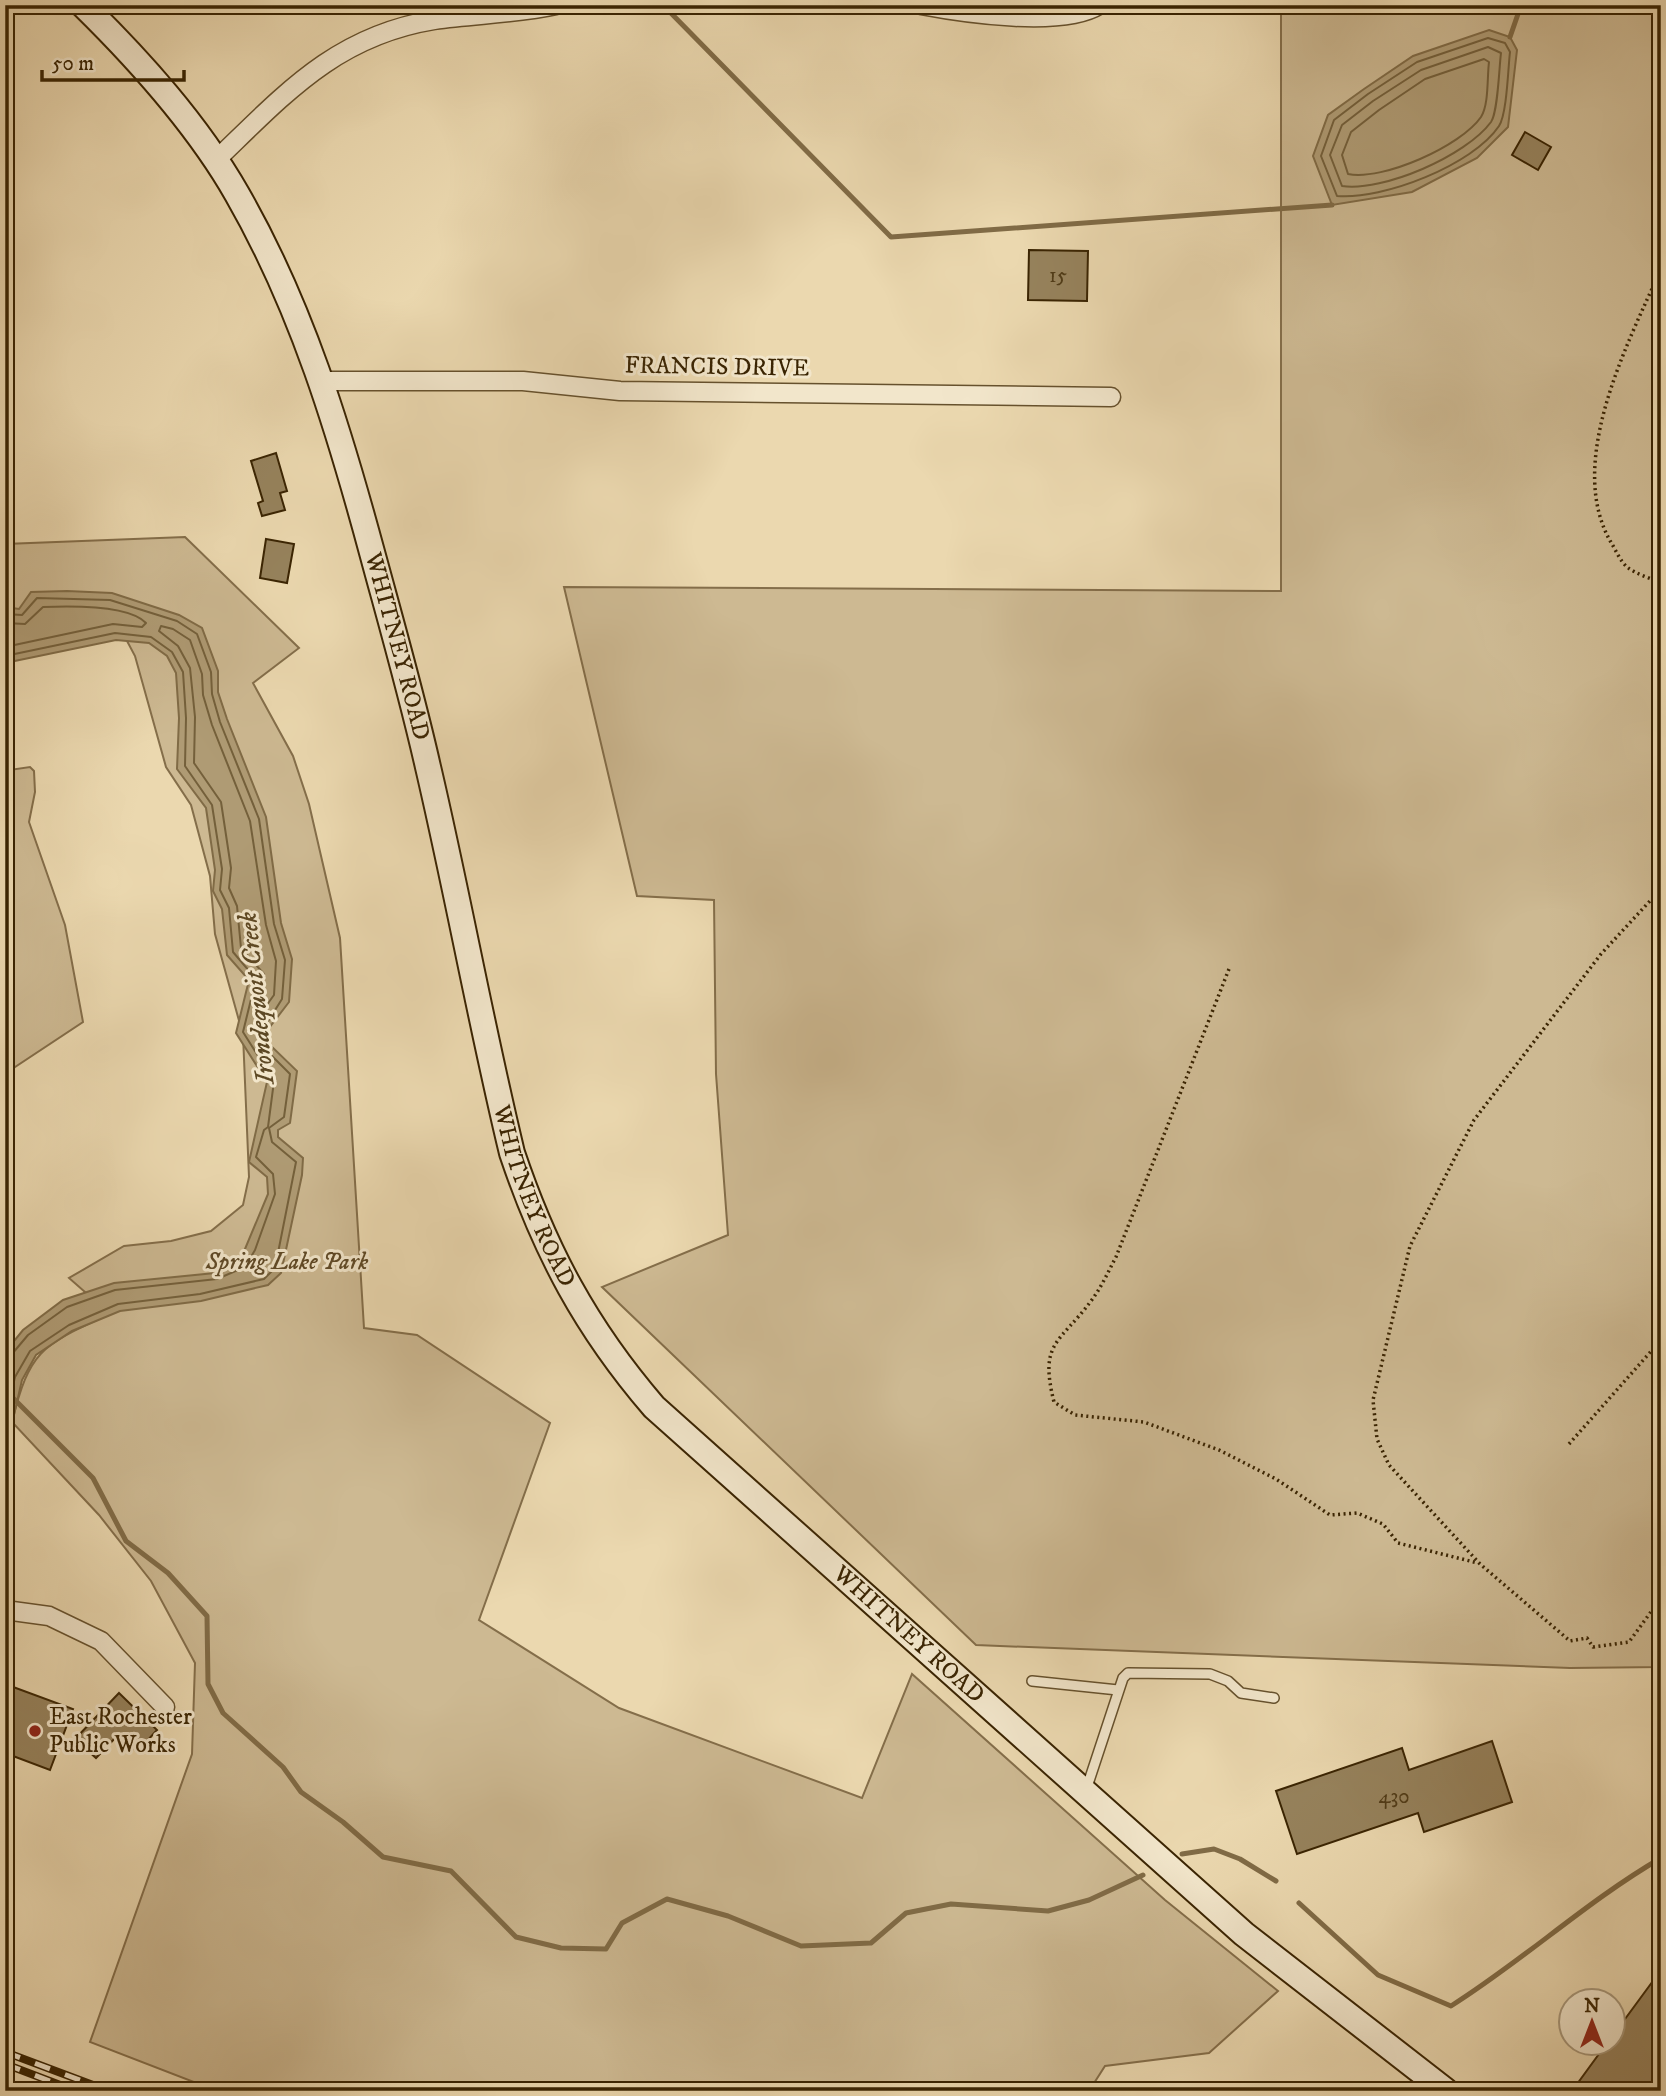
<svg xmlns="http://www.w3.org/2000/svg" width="1666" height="2096" font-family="'IM FELL DW Pica',serif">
<rect width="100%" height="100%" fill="#ebd8af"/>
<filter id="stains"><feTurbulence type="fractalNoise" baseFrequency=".00286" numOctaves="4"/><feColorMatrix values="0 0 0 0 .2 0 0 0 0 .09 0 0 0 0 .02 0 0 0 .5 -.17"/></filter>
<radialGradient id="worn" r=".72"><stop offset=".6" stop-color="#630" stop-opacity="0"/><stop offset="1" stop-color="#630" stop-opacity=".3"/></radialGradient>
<g fill="#cdb992" stroke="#846e4a" stroke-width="2">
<polygon points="1281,5 1661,5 1661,1667 1570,1668 976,1645 602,1287 728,1235 716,1074 714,900 637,896 564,587 1281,591"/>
<path d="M185 537 299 648 253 683 293 756 309 804 340 938 364 1328 417 1335 550 1423 479 1620 619 1708 862 1798 912 1674 1165 1900 1278 1991 1209 2053 1105 2066 1089 2091H217L90 2042 192 1754 195 1663 151 1581 99 1515 12 1422C30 1348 43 1345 110 1314L69 1278 124 1246 171 1241 211 1231 243 1205 249 1177 243 1035 215 934 210 876 191 805 166 767 135 656 126 639 5 638V544Z"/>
<polygon points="5,757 10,770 30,767 34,771 35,792 29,822 65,925 83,1022 12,1069 5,1069"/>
</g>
<g fill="#af9b74" stroke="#806b46" stroke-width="2">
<polygon points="1489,30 1510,37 1517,50 1508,127 1477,158 1412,192 1332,205 1313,156 1328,115 1364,89 1413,56"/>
<polygon points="67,591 112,593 179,615 202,628 218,671 218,692 227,719 266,817 281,923 292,959 289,1002 266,1032 270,1045 297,1071 290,1123 278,1130 278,1137 303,1158 302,1175 281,1273 268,1285 201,1301 120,1311 72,1331 36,1355 22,1380 5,1454 5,1352 23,1330 63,1300 114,1283 215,1273 240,1261 268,1194 267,1177 249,1162 267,1082 236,1033 249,980 227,955 222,909 213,891 215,870 206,808 177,769 179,718 176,673 167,656 149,643 116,640 5,663 5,607 19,609 31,592"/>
</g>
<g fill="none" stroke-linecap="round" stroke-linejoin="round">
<g stroke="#74603b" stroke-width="2">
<path d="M1488 38 1505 43 1510 52C1508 68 1507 114 1499 126 1473 165 1383 200 1337 196L1321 156 1334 120 1368 94 1417 62Z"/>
<path d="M1488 47 1501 53C1499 68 1498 112 1491 122 1466 156 1383 192 1342 186L1330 155 1342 125 1373 101 1421 70Z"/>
<path d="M1484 59 1489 62C1487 77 1489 105 1481 117 1461 146 1383 181 1348 174L1342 155 1351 132 1379 110 1425 79Z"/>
<polyline points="5,614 22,615 37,598 110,600 177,621 197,634 211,672 212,694 220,722 259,819 274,924 285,960 282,999 260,1034 265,1049 290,1074 284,1117 269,1128 272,1142 296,1162 275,1268 264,1279 200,1294 118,1304 69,1325 30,1351 15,1377 5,1419"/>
<path d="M5 623 25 624 43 607C68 606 128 604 146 623L142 627 113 624 5 647"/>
<polygon points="161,626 173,629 190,640 202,674 203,695 212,725 250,821 266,925 276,961 274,995 266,1006 261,1002 264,974 241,948 237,906 229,888 231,868 221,802 194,763 195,717 190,668 178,646 159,631"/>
<polyline points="5,656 115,633 151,637 172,652 183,672 186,718 185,766 212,805 222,869 220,890 229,908 233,952 256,979 243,1032 274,1081 268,1127 264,1130 256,1157 273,1174 275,1194 255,1250 245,1267 217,1279 115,1290 67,1307 28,1335 12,1354 5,1355"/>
</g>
<g stroke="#806b46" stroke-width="5">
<polyline points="663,5 891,237 1332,205"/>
<polyline points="1510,37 1518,14"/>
<polyline points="5,1390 93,1478 126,1541 168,1573 207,1616 208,1684 223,1713 283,1767 301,1792 343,1822 383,1857 451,1871 516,1937 561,1948 606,1949 622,1923 667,1899 728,1916 801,1946 871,1943 906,1913 951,1904 1048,1911 1089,1900 1143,1875"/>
<polyline points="1182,1854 1214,1849 1240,1859 1276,1881"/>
<path d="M1299 1903 1378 1975 1451 2006C1524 1960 1587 1901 1661 1858"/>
</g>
</g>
<g fill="#96825c" stroke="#3a2402" stroke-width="2">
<polygon points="1525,132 1551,147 1538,170 1512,155"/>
<polygon points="1029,250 1088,251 1087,301 1028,300"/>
<polygon points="276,453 287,491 280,493 285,510 262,516 258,503 263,501 251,461"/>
<polygon points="266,539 294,544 287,583 260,578"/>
<polygon points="5,1684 73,1709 50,1770 5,1753"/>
<polygon points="119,1693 157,1730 137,1752 119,1734 96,1758 75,1739"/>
<polygon points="1492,1741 1512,1802 1424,1832 1418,1813 1297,1854 1276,1791 1402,1748 1409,1770"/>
<polygon points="1661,1970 1661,2091 1572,2091 1607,2043 1614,2043 1614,2034"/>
</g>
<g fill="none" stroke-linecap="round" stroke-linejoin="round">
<g stroke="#66512d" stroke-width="12">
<g id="lane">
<polyline points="1032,1681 1118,1690"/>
<polyline points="1086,1790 1123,1678 1128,1673 1210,1674 1228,1681 1241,1693 1274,1698"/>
</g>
</g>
<g stroke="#66512d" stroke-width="21">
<g id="street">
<path d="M921 5C963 13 1063 28 1099 5"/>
<path d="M216 160C284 95 335 36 434 20 475 14 516 14 556 5"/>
<polyline points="322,381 523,381 620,391 1111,397"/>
<polyline points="5,1610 49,1616 101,1641 165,1707"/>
</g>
</g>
<g stroke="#3a2402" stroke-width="28">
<g id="secondary">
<path id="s1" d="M83 5C140 61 197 124 237 194 302 307 339 430 373 556 392 626 412 696 428 767 458 895 481 1025 512 1153 545 1251 586 1328 654 1407L1244 1934 1446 2091"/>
</g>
</g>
<g stroke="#3a2402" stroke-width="3.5" stroke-dasharray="2 3.5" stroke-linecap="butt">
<path d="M1661 269C1627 345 1564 465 1612 544 1616 551 1621 562 1627 567 1636 574 1650 578 1661 583"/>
<polyline points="1661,889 1601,954 1474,1120 1410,1246 1373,1400 1377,1439 1389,1465 1480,1564 1570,1641 1587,1638 1593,1647 1629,1642 1661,1598"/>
<path d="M1229 969 1116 1257C1108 1272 1101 1288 1091 1301 1059 1344 1039 1342 1054 1402L1075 1415 1144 1422 1219 1450 1276 1479 1330 1515 1357 1513 1383 1524 1398 1543 1478 1563"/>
<polyline points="1569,1444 1661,1340"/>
</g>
<use href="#lane" stroke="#f2e6cb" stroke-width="9"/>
<use href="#street" stroke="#f2e6cb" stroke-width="18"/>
<use href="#secondary" stroke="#f2e6cb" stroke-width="24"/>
<g stroke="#3a2402" stroke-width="8">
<g id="rail">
<polyline points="5,2052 109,2091"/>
<polyline points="5,2064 76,2091"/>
</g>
</g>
<use href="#rail" stroke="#f2e6cb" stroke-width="5" stroke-dasharray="16" stroke-linecap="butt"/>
</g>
<circle fill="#8f2418" stroke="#f2e6cb" stroke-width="2.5" cx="35" cy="1731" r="7"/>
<g text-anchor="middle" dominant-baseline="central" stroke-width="6" stroke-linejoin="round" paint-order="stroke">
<g font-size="21" fill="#513c18">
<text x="1058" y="276">15</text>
<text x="1394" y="1797">430</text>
</g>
<g font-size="24" fill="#3a2402" stroke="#f2e6cb">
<text transform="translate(717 367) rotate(1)">FRANCIS DRIVE</text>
<text stroke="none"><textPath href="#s1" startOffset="726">WHITNEY ROAD</textPath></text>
<text stroke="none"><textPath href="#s1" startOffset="1293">WHITNEY ROAD</textPath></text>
<text stroke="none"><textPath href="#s1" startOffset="1880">WHITNEY ROAD</textPath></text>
</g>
<g font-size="24" font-style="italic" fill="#5f4926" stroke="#f2e6cb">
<text x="287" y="1262">Spring Lake Park</text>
</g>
<g font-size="24" fill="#3a2402" stroke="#f2e6cb" text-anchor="start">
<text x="49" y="1717">East Rochester<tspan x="49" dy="28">Public Works</tspan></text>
</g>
<g font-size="26" font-style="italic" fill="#5d4824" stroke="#f2e6cb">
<text transform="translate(257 998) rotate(-96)">Irondequoit Creek</text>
</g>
</g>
<rect width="1666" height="2096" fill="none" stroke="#ebd8af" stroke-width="28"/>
<rect x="7" y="7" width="1652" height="2082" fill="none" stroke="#3a2402" stroke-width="3.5"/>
<rect x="14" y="14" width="1638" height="2068" fill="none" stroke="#3a2402" stroke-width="2"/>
<g transform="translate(1592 2022)"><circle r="33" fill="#f2e6cb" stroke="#a8987b" stroke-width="2"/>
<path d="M0-5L12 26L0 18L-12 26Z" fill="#8f2418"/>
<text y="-10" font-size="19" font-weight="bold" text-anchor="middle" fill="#3a2402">N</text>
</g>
<path d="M42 70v10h142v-10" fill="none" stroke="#3a2402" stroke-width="3.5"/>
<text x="52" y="70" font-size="21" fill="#3a2402" stroke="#f2e6cb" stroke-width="5" paint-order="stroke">50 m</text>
<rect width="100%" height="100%" filter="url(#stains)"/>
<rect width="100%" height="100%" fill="url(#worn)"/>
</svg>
